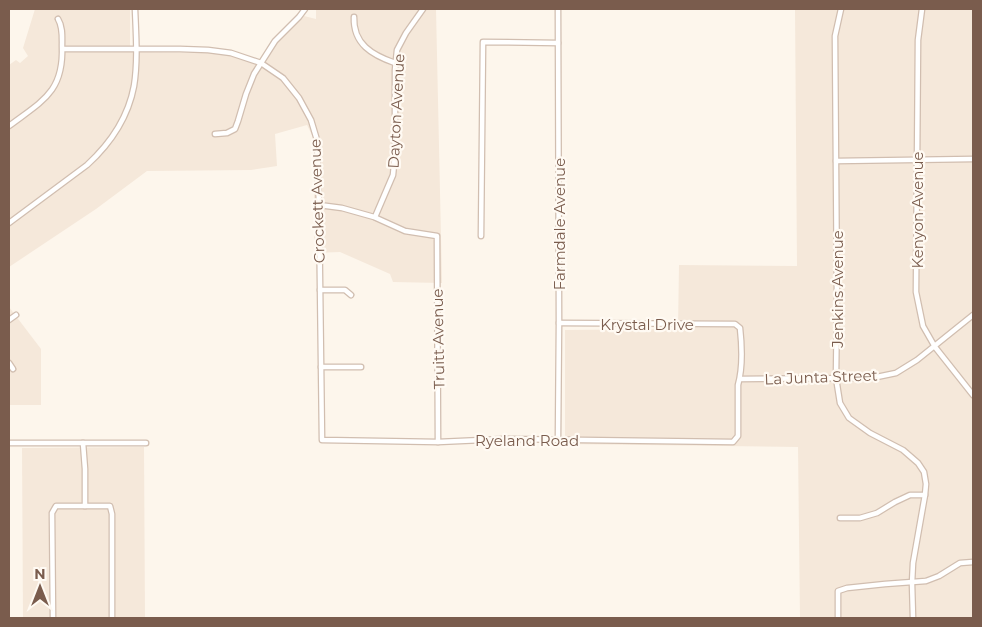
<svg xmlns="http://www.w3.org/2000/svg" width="982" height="627" font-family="Montserrat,sans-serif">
<rect width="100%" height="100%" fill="#fdf6ec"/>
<g fill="#f5e8da">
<polygon points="35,9 130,9 130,52 217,53 234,55 245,58 262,68 280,38 304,16 316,19 316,9 436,9 442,283 393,282 390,274 340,252 314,253 314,163 313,137 307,125 275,134 277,166 251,170 147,171 96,209 9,267 9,65 16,60 20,63 28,56 23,48"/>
<polygon points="795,9 973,9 973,618 800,618 798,447 565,444 565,330 678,329 679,265 797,266"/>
<polygon points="9,307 41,349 41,405 9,405"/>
<polygon points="144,447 145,618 23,618 22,448"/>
</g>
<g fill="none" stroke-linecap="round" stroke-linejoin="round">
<g stroke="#d1beb0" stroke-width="7">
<g id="minor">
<polyline points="558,9 559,323 558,439"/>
<polyline points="841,9 835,36 837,300 836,378 840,403 849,418 870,433 903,450 918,463 924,472 926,484 925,495 913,563 912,583 913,618"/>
<polyline points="922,9 918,40 916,292 923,326 935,347 973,395"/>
<path d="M354 17C353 44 372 55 395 63"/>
<path d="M63 49H180L208 50 231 53 261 63 283 78 299 98 311 120 317 140 319 205 322 440 438 442 504 439 733 442 738 436V385C743 367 742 346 740 328L735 324 559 323"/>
<path d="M9 126C42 101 64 92 62 46 62 37 63 27 58 19"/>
<polyline points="215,134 227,133 235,129 238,121 246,94 254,74 275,41 299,17 305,9"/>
<polyline points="836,161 973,159"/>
<polyline points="319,205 342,208 374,217 405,231 437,236 438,442"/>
<polyline points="375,217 393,175 395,154 395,70 397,50 406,33 423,9"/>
<path d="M9 223 87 165C110 144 128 118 134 86 138 61 136 34 135 9"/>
<polyline points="481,236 483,42 558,43"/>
<polyline points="320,290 345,290 351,295"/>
<polyline points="9,320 16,315"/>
<polyline points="9,363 13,369"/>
<polyline points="321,367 361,367"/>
<polyline points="740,379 872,378 896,373 917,360 973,315"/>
<polyline points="9,443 146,443"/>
<polyline points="83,443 85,469 85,506"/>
<polyline points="840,518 860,518 877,513 895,502 910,495 925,495"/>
<polyline points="53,618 52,513 56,506 110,506 112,514 112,618"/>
<polyline points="838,618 838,591 847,588 885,584 926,581 939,576 960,563 973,562"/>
</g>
</g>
<use href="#minor" stroke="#fff" stroke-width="4.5"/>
</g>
<g text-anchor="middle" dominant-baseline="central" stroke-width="4.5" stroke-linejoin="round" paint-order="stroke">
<g font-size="15" fill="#7a5c4d" stroke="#fffaf3">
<text transform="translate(396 111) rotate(-87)">Dayton Avenue</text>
<text transform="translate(317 201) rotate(-92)">Crockett Avenue</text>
<text transform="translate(917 210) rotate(-90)">Kenyon Avenue</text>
<text transform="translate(559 224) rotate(-90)">Farmdale Avenue</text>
<text transform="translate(837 289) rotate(-90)">Jenkins Avenue</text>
<text x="647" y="324">Krystal Drive</text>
<text transform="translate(438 339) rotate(-91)">Truitt Avenue</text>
<text transform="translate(821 377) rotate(-2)">La Junta Street</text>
<text x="527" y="440">Ryeland Road</text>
</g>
</g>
<rect width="982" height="627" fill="none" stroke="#7a5c4d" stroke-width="20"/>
<g transform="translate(40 587)" stroke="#fffaf3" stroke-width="4" paint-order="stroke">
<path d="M0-4L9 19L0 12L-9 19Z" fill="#7a5c4d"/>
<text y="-8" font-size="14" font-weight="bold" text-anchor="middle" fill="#7a5c4d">N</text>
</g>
</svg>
